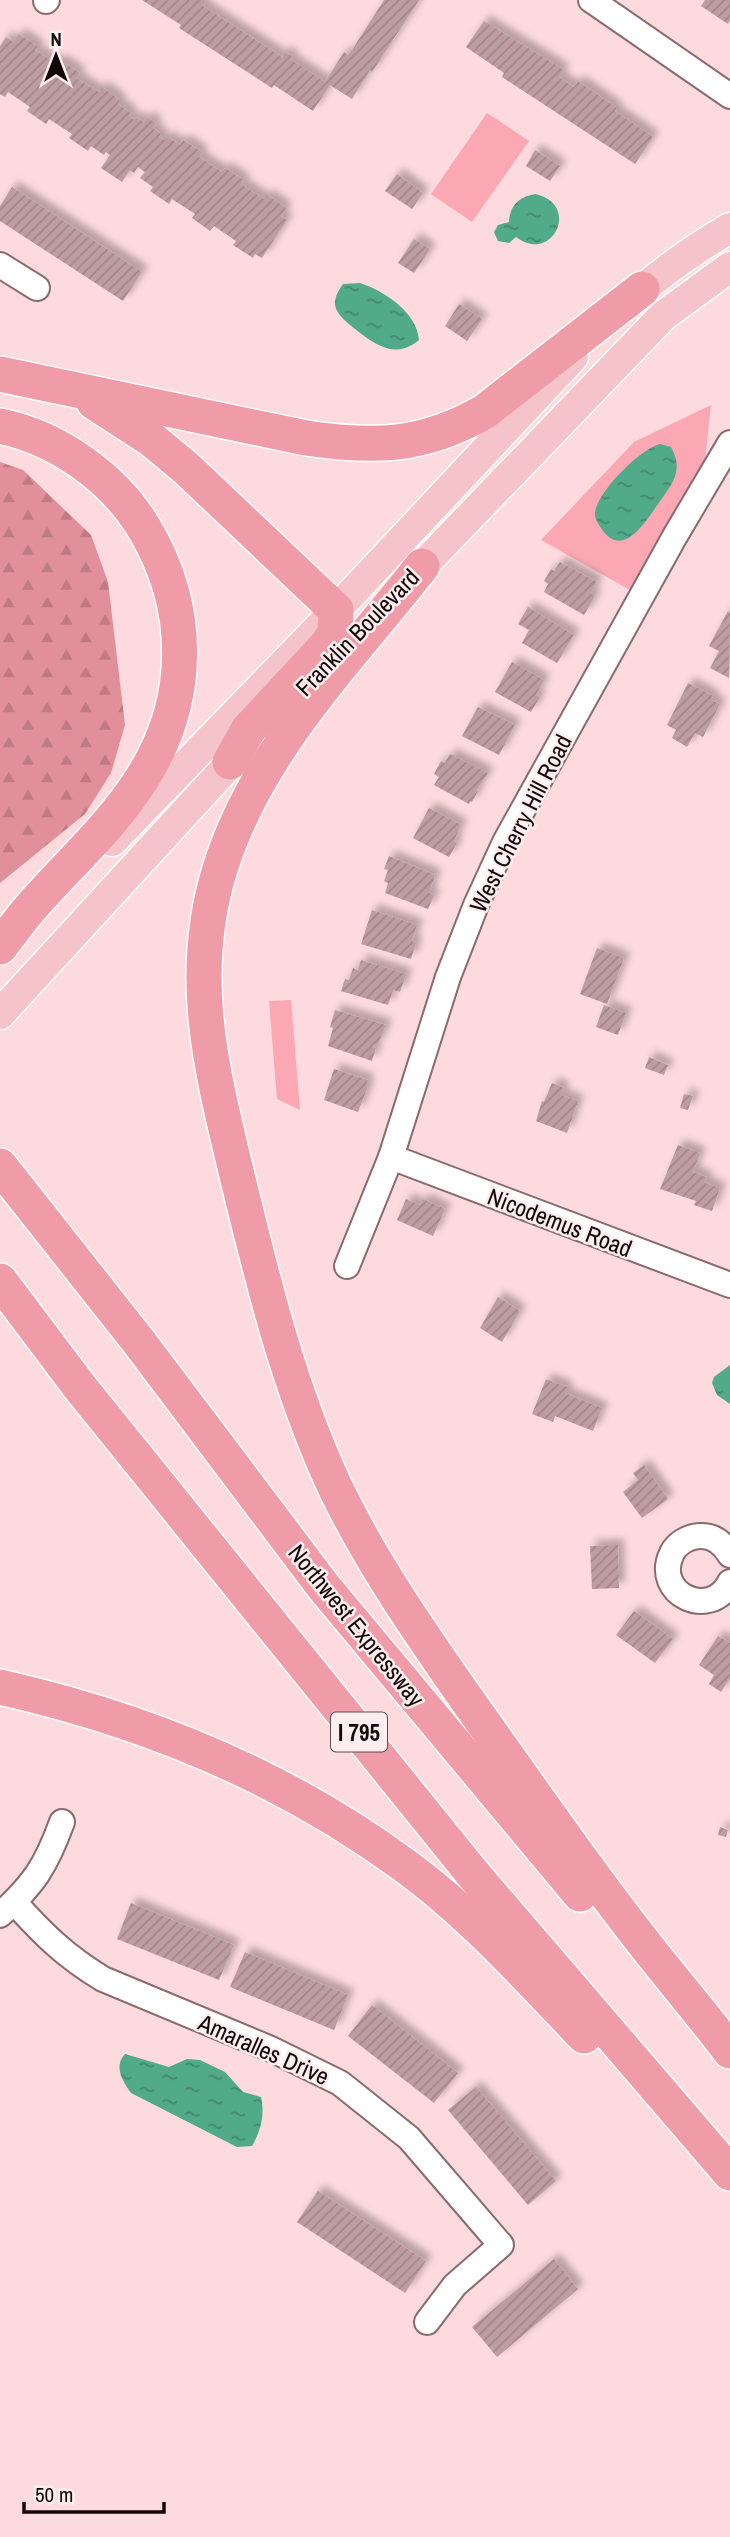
<svg xmlns="http://www.w3.org/2000/svg" width="730" height="2537" font-family="'Archivo Narrow',sans-serif">
<defs>
<pattern id="forest-firs" width="22" height="20" patternUnits="userSpaceOnUse" patternTransform="scale(1.75)"><rect width="22" height="20" fill="#e18f9b"/><path d="M5 1l3.5 6h-7zM16 11l3.5 6h-7z" fill="#c07a84"/></pattern>
<pattern id="water-ripples" width="26" height="14" patternUnits="userSpaceOnUse" patternTransform="scale(1.75)"><rect width="26" height="14" fill="#51aa89"/><path d="M2 4q2-2 4 0t4 0M15 11q2-2 4 0t4 0" fill="none" stroke="#42886e"/></pattern>
<pattern id="building-hatch" width="6" height="6" patternUnits="userSpaceOnUse" patternTransform="scale(1.75)"><rect width="6" height="6" fill="#be9da1"/><path d="M-1 1l2-2M0 6l6-6M5 7l2-2" fill="none" stroke="#a28689"/></pattern>
<filter id="shadow"><feDropShadow dx="6" dy="-6" stdDeviation="3.5" flood-color="#0004"/></filter>
</defs>
<rect width="100%" height="100%" fill="#fddade"/>
<polygon fill="url(#forest-firs)" points="0,462 23,470 91,535 108,582 125,725 111,773 85,814 0,883"/>
<g fill="#fba8b4">
<polygon points="487,113 529,141 472,222 431,194"/>
<polygon points="711,405 705,459 630,590 541,540 634,442"/>
<polygon points="291,1000 300,1110 277,1099 269,1001"/>
</g>
<g fill="url(#water-ripples)">
<path d="M535 194C582 204 552 265 516 237L509 243 498 241 494 232 498 225 509 222C510 206 518 197 535 194Z"/>
<path d="M360 283C384 291 417 312 419 340 395 360 376 345 355 329 337 314 327 306 343 284Z"/>
<path d="M660 444 671 447C682 467 676 479 663 497 650 514 624 564 601 528 597 522 593 516 596 508 603 487 639 450 660 444Z"/>
<polygon points="730,1365 730,1404 717,1395 712,1383 714,1377"/>
<path d="M125 2054 169 2067 187 2059 200 2060 225 2072 243 2092 261 2097C265 2114 261 2131 252 2146L237 2147 131 2093C123 2081 113 2067 125 2054Z"/>
</g>
<g fill="url(#building-hatch)" filter="url(#shadow)">
<polygon points="142,0 204,0 206,1 203,6 282,57 285,52 292,56 290,59 325,82 344,52 348,55 352,50 384,0 419,0 372,72 370,70 352,99 330,85 313,111 274,85 272,88 179,28 181,25"/>
<polygon points="705,0 730,0 730,20 728,24 701,6"/>
<polygon points="484,21 564,70 559,77 574,87 578,81 617,108 615,111 653,137 635,164 502,77 504,73 466,47"/>
<polygon points="19,34 38,46 35,50 57,64 60,60 80,73 76,78 99,92 102,87 120,100 118,104 131,113 129,116 134,120 136,117 144,122 147,117 156,123 153,128 161,134 159,137 165,140 168,137 180,145 183,140 202,152 199,157 222,172 225,168 244,180 241,184 264,199 267,195 286,208 281,216 287,220 262,258 255,254 253,258 233,245 236,241 214,226 210,231 192,218 195,214 172,199 169,204 150,191 153,187 140,178 145,172 138,167 134,173 130,170 122,182 101,168 110,155 106,152 104,155 91,146 88,151 69,138 72,134 49,119 46,124 27,111 30,107 8,92 5,97 0,94 0,46 6,37 13,42"/>
<polygon points="535,150 560,166 550,181 526,166"/>
<polygon points="397,174 423,193 412,209 385,191"/>
<polygon points="12,187 142,272 123,301 0,221 0,206"/>
<polygon points="414,239 430,249 414,273 398,263"/>
<polygon points="459,304 482,319 467,341 445,326"/>
<polygon points="560,562 597,582 591,593 595,596 584,615 544,592 548,584 544,581 551,569 554,571"/>
<polygon points="528,607 574,635 557,663 522,643 529,630 518,624"/>
<polygon points="728,611 730,613 729,678 710,668 719,651 709,646"/>
<polygon points="512,662 544,680 536,695 540,697 531,712 495,692"/>
<polygon points="688,683 713,696 711,700 720,704 703,737 695,733 687,747 672,738 676,730 667,725"/>
<polygon points="478,707 515,725 499,755 462,736"/>
<polygon points="450,754 488,773 476,791 478,791 472,802 470,801 469,804 434,785 439,777 434,774 441,761 445,763"/>
<polygon points="429,808 461,825 454,841 457,843 449,857 413,838"/>
<polygon points="389,856 435,875 429,893 434,895 428,909 385,893 388,883 384,881 388,870 384,869"/>
<polygon points="372,910 417,925 412,941 416,943 411,959 361,944"/>
<polygon points="597,948 624,958 607,1004 580,994"/>
<polygon points="361,960 406,974 400,992 393,990 388,1005 341,991 345,979 349,980 353,968 358,970"/>
<polygon points="604,1005 626,1013 618,1035 596,1027"/>
<polygon points="335,1010 386,1025 378,1044 374,1044 373,1047 376,1048 372,1061 328,1046 333,1028 330,1027"/>
<polygon points="649,1057 668,1065 664,1075 645,1068"/>
<polygon points="334,1069 368,1080 366,1086 368,1086 358,1112 324,1100"/>
<polygon points="552,1083 564,1088 561,1095 578,1101 567,1133 536,1121 542,1101 544,1102"/>
<polygon points="684,1094 693,1096 688,1110 680,1108"/>
<polygon points="678,1145 700,1153 693,1172 707,1177 705,1183 720,1188 712,1211 694,1205 696,1201 660,1189"/>
<polygon points="406,1199 420,1205 423,1199 445,1209 433,1236 397,1220"/>
<polygon points="498,1297 520,1311 502,1342 480,1328"/>
<polygon points="546,1379 567,1387 565,1393 602,1408 593,1431 555,1416 553,1422 532,1414"/>
<polygon points="644,1465 668,1499 642,1518 623,1492 638,1480 633,1473"/>
<polygon points="618,1545 619,1588 592,1589 590,1546"/>
<polygon points="634,1611 673,1639 655,1663 616,1635"/>
<polygon points="718,1636 730,1643 730,1678 721,1692 709,1684 714,1675 699,1665"/>
<polygon points="720,1827 728,1830 726,1837 718,1835"/>
<polygon points="131,1903 234,1945 219,1980 117,1939"/>
<polygon points="245,1952 348,1995 334,2030 230,1987"/>
<polygon points="372,2005 458,2073 434,2103 348,2036"/>
<polygon points="476,2087 556,2181 528,2205 448,2110"/>
<polygon points="318,2191 426,2261 405,2293 297,2222"/>
<polygon points="554,2259 578,2289 497,2357 472,2327"/>
</g>
<g fill="none" stroke-linecap="round" stroke-linejoin="round">
<g stroke="#896b6e" stroke-width="28">
<g id="minor">
<polyline points="591,0 730,96"/>
<polyline points="46,1 47,0"/>
<polyline points="0,265 37,288"/>
<polyline points="391,1157 730,1285"/>
<polyline points="347,1266 391,1157 448,977 476,905 505,842 675,536 730,443"/>
<path d="M730 1555C723 1543 713 1535 699 1536 688 1537 677 1543 672 1553 652 1594 711 1621 730 1582"/>
<path d="M14 1902C44 1935 65 1956 103 1979L271 2049 340 2083 409 2138 501 2245 455 2285 427 2322"/>
<path d="M0 1915C34 1884 46 1866 62 1822"/>
</g>
</g>
<g stroke="#fff" stroke-width="33">
<g id="major">
<path d="M626 305C656 275 693 250 730 228"/>
<polyline points="406,583 663,316 730,267"/>
<polyline points="112,841 336,610 573,357"/>
<polyline points="0,1014 246,746"/>
</g>
</g>
<g stroke="#fff" stroke-width="38">
<g id="highway">
<path d="M0 374 306 438C374 448 423 447 484 412L642 289"/>
<polyline points="94,402 151,439 186,468 336,610 335,633 327,645 248,730 230,762"/>
<path d="M0 426C58 438 114 478 144 528 192 608 192 701 141 780 111 827 69 864 33 905 21 918 11 933 0 947"/>
<path d="M422 566C347 662 257 750 220 869 187 975 211 1067 236 1171 262 1278 288 1386 335 1487 372 1564 421 1634 470 1704 526 1782 580 1862 640 1938 669 1976 701 2012 730 2051"/>
<polyline points="0,1166 139,1342 323,1586 580,1894"/>
<polyline points="0,1281 79,1386 473,1874 730,2173"/>
<path d="M0 1687C146 1720 283 1776 404 1865 471 1914 527 1976 584 2036"/>
</g>
</g>
<use href="#minor" stroke="#fff" stroke-width="24"/>
<use href="#major" stroke="#f5c4cb" stroke-width="30"/>
<use href="#highway" stroke="#ef9ca8" stroke-width="35"/>
</g>
<g text-anchor="middle" dominant-baseline="central" stroke-width="5" stroke-linejoin="round" paint-order="stroke">
<rect fill="#fcedef" stroke="#594d4e" stroke-width="2" x="331" y="1712.5" width="56" height="39" rx="5"/>
<g font-size="23" font-weight="bold" fill="#130809">
<text x="359" y="1732">I 795</text>
</g>
<g font-size="24" fill="#130809" stroke="#fcedef">
<text transform="translate(357 632) rotate(-46)">Franklin Boulevard</text>
<text transform="translate(520 823) rotate(-63)">West Cherry Hill Road</text>
<text transform="translate(560 1222) rotate(21)">Nicodemus Road</text>
<text transform="translate(357 1625) rotate(51)">Northwest Expressway</text>
<text transform="translate(264 2049) rotate(24)">Amaralles Drive</text>
</g>
</g>
<g transform="translate(56 56)" stroke="#fcedef" stroke-width="5" paint-order="stroke">
<path d="M0-5L12 26L0 18L-12 26Z" fill="#130809"/>
<text y="-10" font-size="19" font-weight="bold" text-anchor="middle" fill="#130809">N</text>
</g>
<path d="M24 2502v10h140v-10" fill="none" stroke="#130809" stroke-width="3.5"/>
<text x="35" y="2502" font-size="21" fill="#130809" stroke="#fcedef" stroke-width="5" paint-order="stroke">50 m</text>
</svg>
